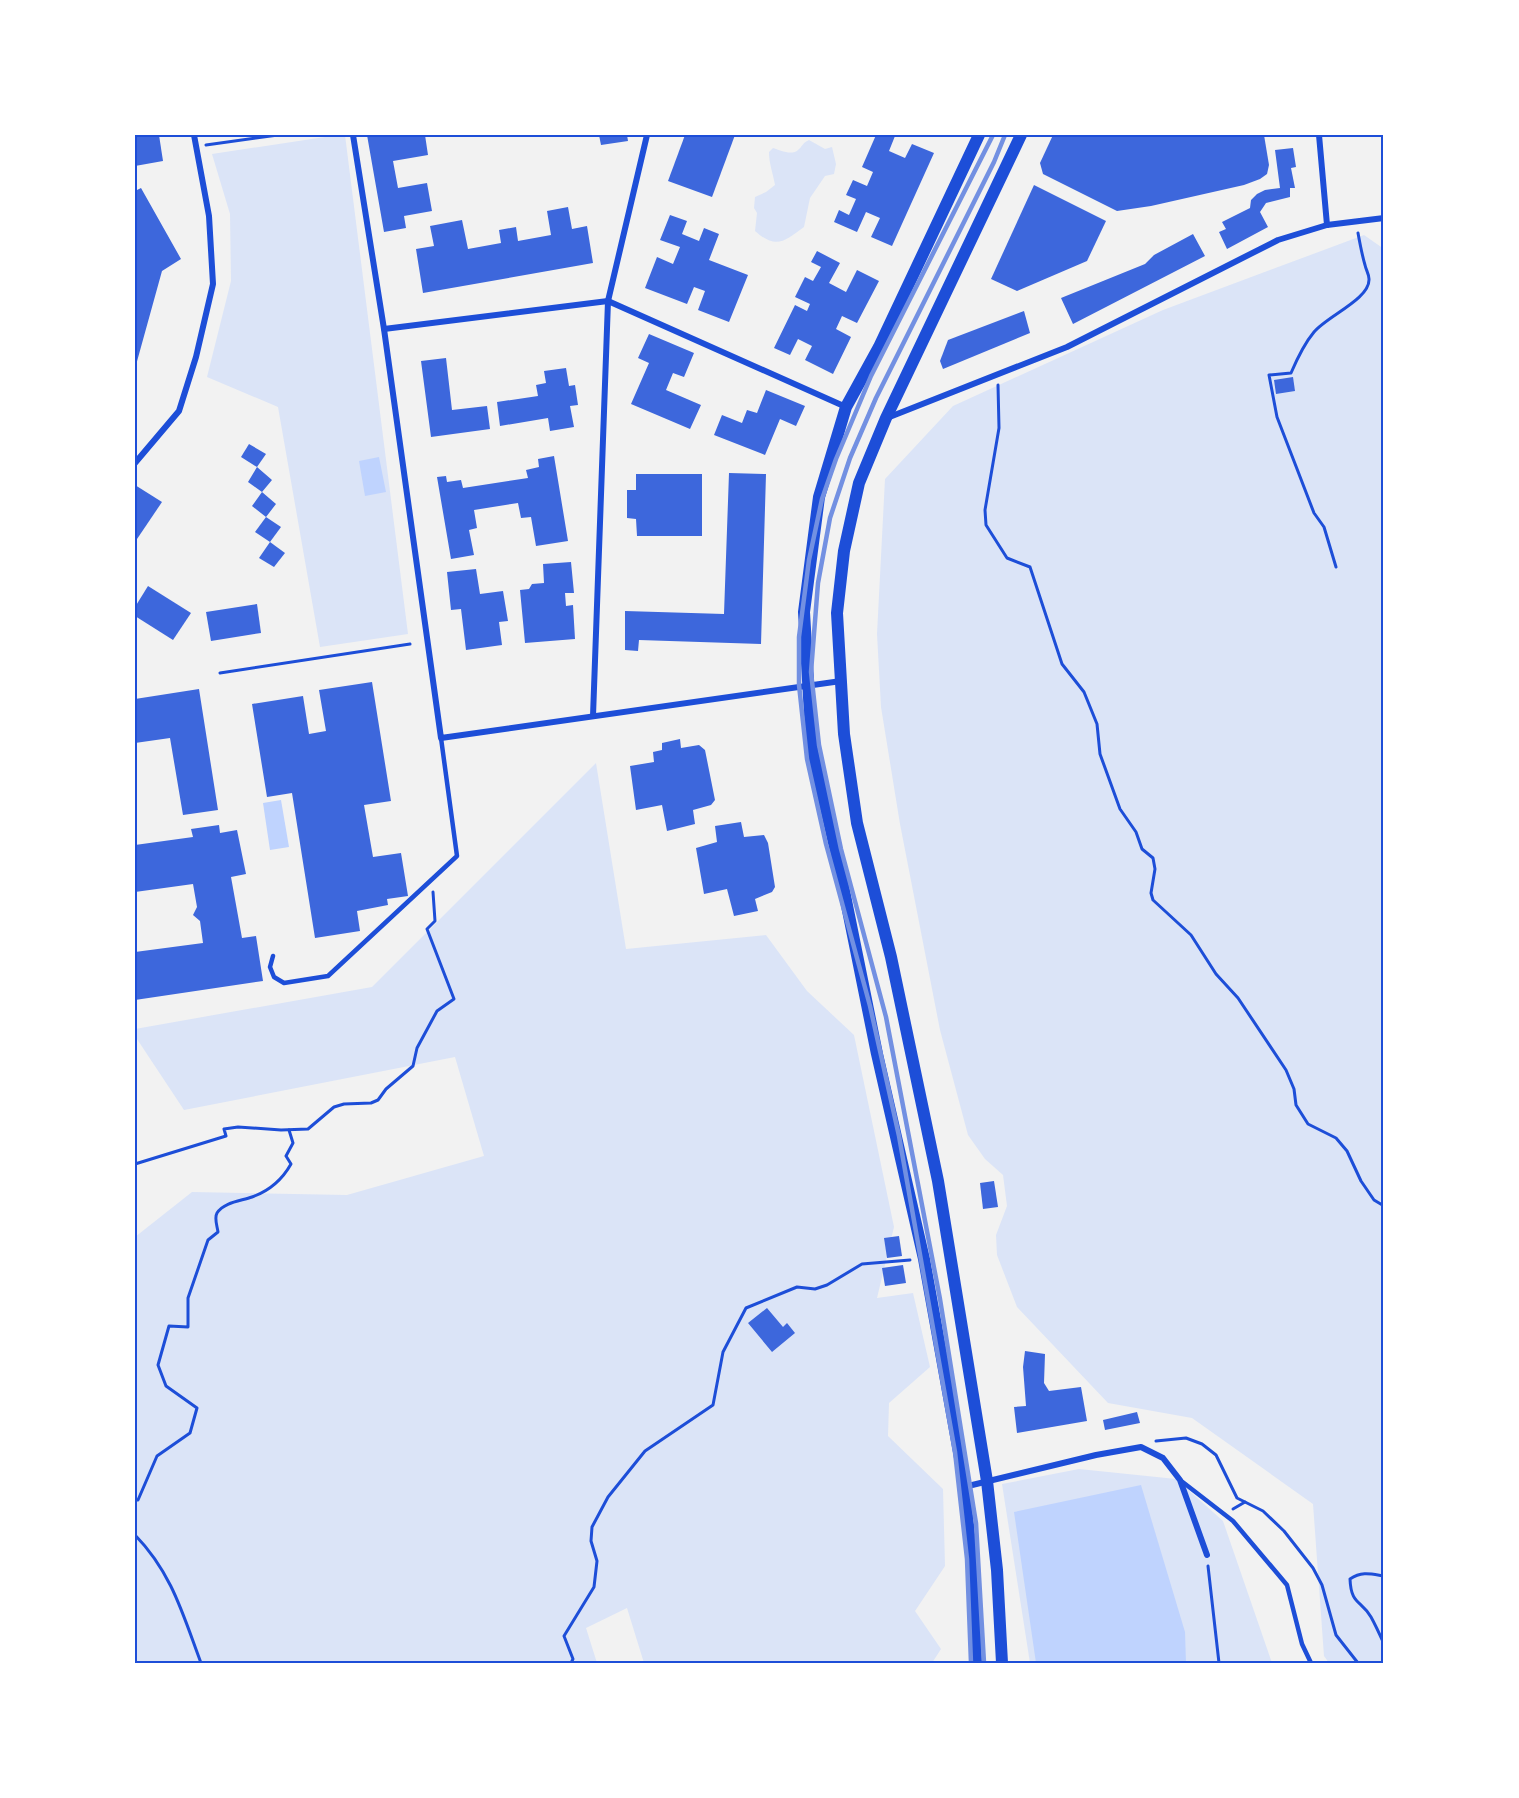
<svg xmlns="http://www.w3.org/2000/svg" width="1519" height="1798" font-family="Manrope,sans-serif">
<rect width="100%" height="100%" fill="#f2f2f2"/>
<g fill="#dbe4f7">
<polygon points="338,135 345,135 408,634 320,647 278,407 207,377 231,281 230,214 212,154"/>
<path d="M809 140 825 149 832 147 836 164 834 174 825 176 810 198 804 227C785 241 776 250 755 231L757 213 754 208 755 197 766 192 775 185C773 173 769 164 769 152L773 148C779 150 792 156 798 150 803 146 802 143 809 140Z"/>
<polygon points="1364,235 1384,249 1384,1663 1329,1663 1324,1656 1313,1504 1192,1418 1108,1403 1017,1307 997,1255 996,1235 1007,1206 1003,1175 985,1159 968,1135 940,1030 900,824 881,707 877,634 885,479 953,406 1163,310"/>
<polygon points="596,763 626,949 766,935 807,991 854,1035 894,1227 877,1298 913,1293 930,1367 889,1403 888,1436 943,1489 945,1566 915,1611 941,1649 932,1663 644,1663 627,1608 586,1628 597,1663 135,1663 135,1237 192,1192 347,1195 484,1156 455,1057 184,1110 135,1036 135,1029 372,987"/>
<polygon points="1079,1469 1176,1479 1223,1521 1272,1663 1030,1663 1002,1484"/>
</g>
<g fill="#bfd3fe">
<polygon points="379,457 386,492 365,496 359,461"/>
<polygon points="281,800 289,847 270,850 263,803"/>
<polygon points="1141,1485 1185,1632 1186,1663 1036,1663 1014,1512"/>
</g>
<g fill="#3d67dc">
<polygon points="135,135 159,135 163,161 135,166"/>
<polygon points="367,135 425,135 428,155 393,161 398,188 427,183 432,211 404,216 406,228 384,232"/>
<polygon points="599,135 627,135 628,141 601,145"/>
<polygon points="685,135 735,135 712,197 668,181"/>
<polygon points="876,135 895,136 889,151 905,158 912,144 934,153 892,246 871,237 880,218 866,212 857,232 834,222 839,210 849,215 856,199 846,195 853,180 867,186 873,172 862,167"/>
<polygon points="1053,135 1264,135 1269,165 1267,174 1260,179 1244,185 1151,206 1117,211 1043,174 1040,163"/>
<polygon points="1293,148 1296,167 1291,168 1295,188 1290,188 1290,197 1266,203 1260,212 1268,227 1227,249 1219,232 1226,229 1222,222 1250,208 1251,200 1257,194 1265,190 1280,188 1275,150"/>
<polygon points="1034,185 1106,221 1087,261 1017,291 991,279"/>
<polygon points="141,188 181,259 162,271 136,365 135,191"/>
<polygon points="568,207 572,229 587,226 593,263 423,293 416,249 434,246 430,226 462,220 468,249 501,243 499,230 516,227 518,241 551,235 547,211"/>
<polygon points="670,215 687,221 682,234 699,241 704,228 719,234 709,260 748,275 729,322 698,310 705,291 694,287 687,304 645,288 657,257 673,264 680,247 660,240"/>
<polygon points="1193,234 1205,256 1073,324 1061,298 1145,264 1154,255"/>
<polygon points="817,251 840,263 829,283 846,292 857,270 879,281 857,323 842,316 836,329 851,337 833,374 805,360 812,346 798,339 790,355 774,348 795,305 807,311 810,304 795,297 805,277 813,281 821,267 811,262"/>
<polygon points="1024,311 1030,333 943,369 940,361 948,340"/>
<polygon points="649,334 694,353 684,377 673,373 666,390 701,405 690,429 631,404 649,363 638,358"/>
<polygon points="446,358 452,410 487,406 490,429 431,437 421,361"/>
<polygon points="566,368 569,386 575,385 578,405 570,406 574,427 550,431 548,418 500,426 497,402 538,396 536,385 546,383 544,371"/>
<polygon points="1293,377 1295,391 1276,394 1274,380"/>
<polygon points="766,390 805,406 796,426 780,419 765,455 714,435 722,415 742,423 747,410 757,413"/>
<polygon points="249,444 266,454 257,467 241,457"/>
<polygon points="554,456 568,541 536,546 531,517 521,518 518,503 474,510 477,528 469,530 474,555 451,559 437,477 446,476 447,482 461,480 463,488 528,478 526,470 539,467 538,459"/>
<polygon points="257,467 272,480 262,492 276,504 266,517 252,506 262,492 248,482"/>
<polygon points="729,473 766,474 761,644 639,640 638,651 625,650 625,611 724,614"/>
<polygon points="636,474 702,474 702,536 637,536 636,519 627,518 627,490 636,490"/>
<polygon points="135,485 162,502 135,542"/>
<polygon points="266,517 281,527 270,542 255,532"/>
<polygon points="270,542 285,553 274,567 259,558"/>
<polygon points="571,562 574,593 565,593 566,606 573,605 575,639 525,643 520,590 529,589 532,584 544,583 543,564"/>
<polygon points="476,569 480,594 503,591 508,621 499,622 502,645 466,650 461,609 451,610 447,572"/>
<polygon points="148,586 191,613 173,640 135,616 135,607"/>
<polygon points="257,604 261,633 211,641 206,612"/>
<polygon points="372,682 391,801 364,805 373,857 401,853 408,896 387,899 388,905 357,911 360,931 315,938 292,793 267,797 252,704 303,696 309,734 326,731 319,690"/>
<polygon points="199,689 218,810 183,815 170,738 135,743 135,699"/>
<polygon points="680,739 681,748 699,745 705,750 715,800 711,805 693,810 695,824 667,831 662,805 636,810 630,766 654,762 653,752 662,750 662,743"/>
<polygon points="741,822 744,837 764,835 768,843 775,887 772,892 755,899 758,911 734,916 727,889 704,894 696,848 717,842 715,826"/>
<polygon points="219,825 220,833 237,830 246,874 231,877 242,938 256,936 263,981 135,1000 135,952 203,943 200,921 193,915 197,907 193,884 135,892 135,845 193,837 191,829"/>
<polygon points="994,1181 998,1207 983,1209 980,1183"/>
<polygon points="899,1236 902,1256 887,1258 884,1238"/>
<polygon points="903,1265 906,1283 885,1286 882,1268"/>
<polygon points="767,1308 783,1327 787,1323 795,1333 772,1352 748,1323"/>
<polygon points="1025,1351 1045,1354 1044,1383 1049,1391 1081,1387 1087,1421 1017,1433 1014,1407 1026,1406 1023,1367"/>
<polygon points="1137,1412 1140,1423 1105,1430 1103,1420"/>
</g>
<g fill="none" stroke-linecap="round" stroke-linejoin="round">
<g stroke="#1d4ed8" stroke-width="3">
<polyline points="206,145 278,135"/>
<polyline points="998,385 999,428 985,510 986,525 1007,558 1030,567 1062,664 1084,692 1097,724 1100,754 1120,809 1136,832 1142,849 1153,858 1155,869 1151,893 1153,900 1191,935 1216,974 1238,998 1286,1070 1294,1089 1296,1105 1308,1124 1336,1138 1347,1151 1361,1181 1374,1200 1384,1206"/>
<path d="M1336 567 1324 527 1314 513 1277 417 1269 375 1291 373C1297 359 1304 344 1314 332 1327 316 1370 299 1369 279 1369 274 1366 270 1365 265 1362 255 1360 244 1358 233"/>
<polyline points="220,673 410,644"/>
<polyline points="135,1164 226,1136 224,1129 238,1127 281,1130 308,1129 334,1107 344,1104 371,1103 378,1100 386,1089 413,1066 417,1048 437,1011 454,999 427,929 435,921 433,892"/>
<polyline points="1156,1441 1186,1438 1202,1444 1216,1455 1237,1498 1263,1511 1284,1531 1313,1568 1322,1585 1336,1635 1358,1663"/>
<path d="M135 1500H138L157 1456 190 1433 197 1408 166 1386 158 1365 169 1326 188 1327V1298L208 1240 218 1232C217 1225 214 1218 217 1213 224 1202 241 1201 252 1197 269 1191 282 1180 291 1164L286 1156 293 1143 289 1130"/>
<polyline points="1233,1509 1245,1502"/>
<path d="M135 1535C172 1573 183 1615 201 1663"/>
<polyline points="1208,1566 1219,1663"/>
<path d="M1384 1576C1371 1574 1362 1571 1350 1579 1351 1605 1361 1600 1371 1617 1376 1626 1380 1635 1384 1644"/>
<polyline points="571,1663 573,1659 564,1636 594,1587 597,1561 591,1541 592,1527 608,1497 645,1451 713,1405 723,1352 746,1308 797,1287 815,1289 827,1285 862,1264 910,1260"/>
</g>
<g stroke="#1d4ed8" stroke-width="4.5">
<polyline points="273,956 270,967 274,977 284,983 328,976 457,856 441,738"/>
<polyline points="1180,1480 1233,1521 1287,1585 1302,1644 1311,1663"/>
</g>
<g stroke="#1d4ed8" stroke-width="6">
<polyline points="353,135 384,329 441,738 841,681"/>
<polyline points="1319,135 1327,225"/>
<polyline points="384,329 608,301 846,407"/>
<polyline points="887,418 1067,347 1278,240 1327,225 1384,218"/>
<polyline points="135,463 179,411 196,357 213,284 209,216 194,135"/>
<polyline points="593,716 608,301 647,135"/>
<polyline points="964,1487 1096,1455 1141,1447 1163,1458 1180,1480 1207,1555"/>
</g>
<g stroke="#1d4ed8" stroke-width="12">
<polyline points="976,1663 973,1572 962,1469 924,1259 877,1054 837,856 812,749 804,612 819,497 846,407 879,347 979,135"/>
<polyline points="1002,1663 997,1570 987,1481 938,1181 891,957 857,823 844,734 837,613 844,551 859,483 886,418 1021,135"/>
</g>
<g stroke="#7290e2" stroke-width="4.5">
<polyline points="971,1663 967,1559 955,1452 899,1136 870,1006 826,844 807,759 799,685 799,637 809,560 822,499 836,459 871,376 993,135"/>
<polyline points="984,1663 976,1523 940,1299 886,1017 841,849 819,745 811,672 818,583 830,518 850,458 876,398 994,162 1005,135"/>
</g>
</g>
<rect width="1519" height="1798" fill="none" stroke="#ffffff" stroke-width="273"/>
<rect x="136" y="136" width="1246" height="1526" fill="none" stroke="#1d4ed8" stroke-width="2"/>
</svg>
